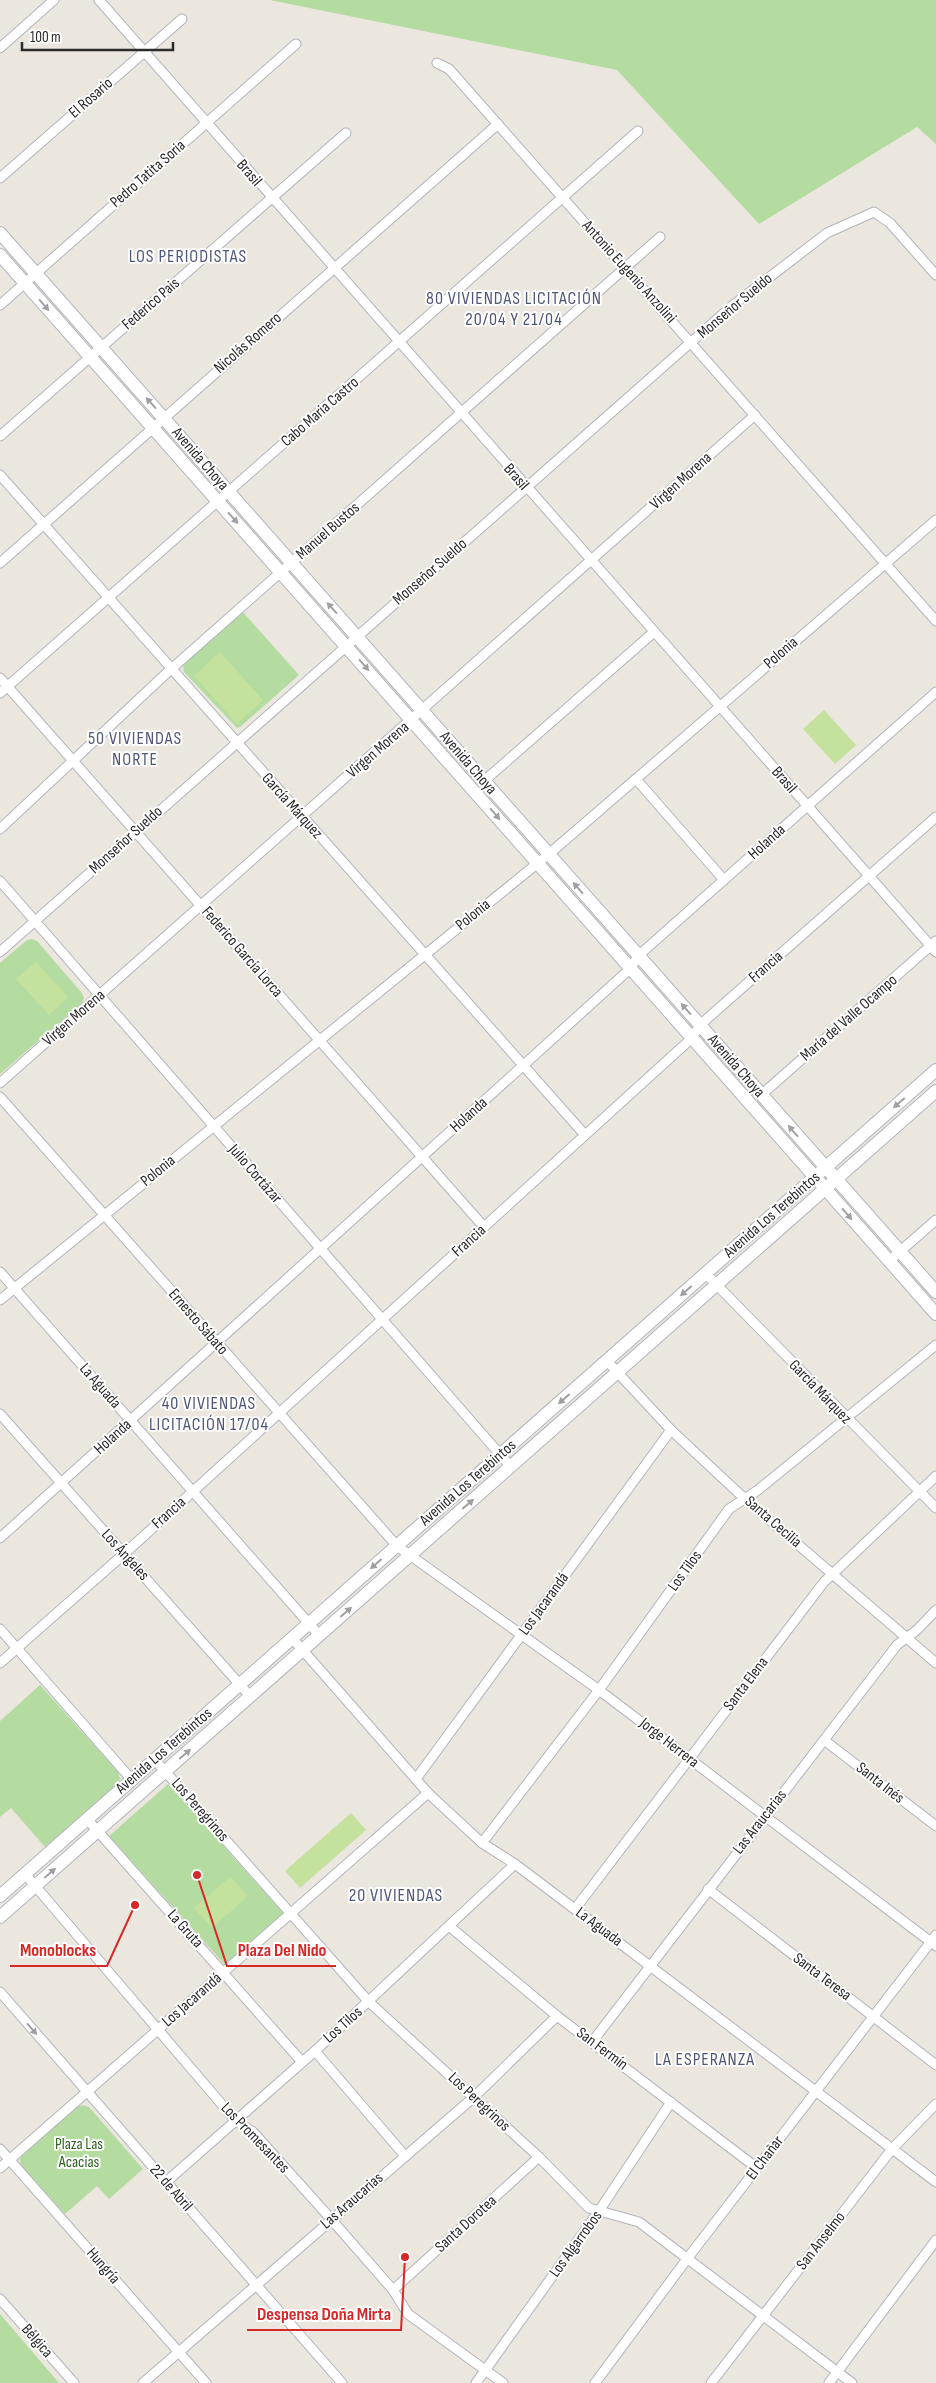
<svg xmlns="http://www.w3.org/2000/svg" width="936" height="2383" font-family="'Sofia Sans Condensed',sans-serif">
<rect width="100%" height="100%" fill="#ebe6de"/>
<g fill="#b4dca0">
<polygon points="270,0 936,0 936,144 917,127 759,224 617,70"/>
<polygon points="242,611 299,675 240,727 237,728 184,672 183,667 185,662"/>
<polygon points="32,939 37,941 82,993 84,998 82,1003 0,1074 0,963 27,940"/>
<polygon points="40,1685 118,1772 120,1779 116,1785 45,1847 11,1808 0,1817 0,1721"/>
<polygon points="168,1784 284,1914 226,1966 109,1836"/>
<polygon points="83,2105 89,2107 143,2169 109,2199 97,2186 65,2214 21,2165 20,2159 23,2154 77,2107"/>
<polygon points="0,2314 59,2383 0,2383"/>
</g>
<g fill="#c4e29d">
<polygon points="220,652 263,700 237,724 194,676"/>
<polygon points="824,710 856,745 835,764 803,729"/>
<polygon points="36,962 68,997 49,1015 16,979"/>
<polygon points="351,1813 366,1830 300,1888 285,1871"/>
<polygon points="230,1877 248,1896 212,1928 194,1908"/>
</g>
<g fill="none" stroke-linecap="round" stroke-linejoin="round">
<g stroke="#b2b4bd" stroke-width="11">
<g id="street">
<polyline points="99,0 936,952"/>
<polyline points="0,48 54,0"/>
<polyline points="437,63 449,69 936,621"/>
<polyline points="0,178 182,19"/>
<polyline points="0,305 296,44"/>
<polyline points="0,436 346,133"/>
<polyline points="0,475 585,1135"/>
<polyline points="0,563 498,124"/>
<polyline points="0,678 484,1227"/>
<polyline points="0,693 638,131"/>
<polyline points="636,779 724,880"/>
<polyline points="484,781 654,632"/>
<polyline points="0,829 170,670 660,237"/>
<polyline points="0,881 511,1467"/>
<polyline points="0,952 732,306 827,233 874,212 890,223 936,275"/>
<polyline points="0,1083 755,415"/>
<polyline points="761,1095 936,941"/>
<polyline points="0,1097 397,1546 599,1690 936,1946"/>
<polyline points="889,1261 936,1220"/>
<polyline points="0,1272 319,1635"/>
<polyline points="706,1274 936,1508"/>
<polyline points="0,1300 549,854 936,520"/>
<polyline points="607,1361 671,1430 745,1499 936,1663"/>
<polyline points="0,1414 250,1696"/>
<polyline points="0,1538 631,968 638,956 936,692"/>
<polyline points="0,1629 132,1780"/>
<polyline points="292,1638 428,1793 482,1843 515,1864 936,2182"/>
<polyline points="0,1663 124,1554 692,1038 700,1025 936,817"/>
<polyline points="824,1740 936,1826"/>
<polyline points="155,1760 369,2002 539,2157 589,2208 639,2222 852,2383"/>
<polyline points="416,1779 671,1430"/>
<polyline points="87,1819 302,2062"/>
<polyline points="482,1843 599,1690 729,1509 758,1490 936,1345"/>
<polyline points="25,1874 236,2121 253,2132 331,2219 393,2290 408,2314 503,2383"/>
<polyline points="708,1889 936,2065"/>
<polyline points="575,1909 824,1582 936,1476"/>
<polyline points="449,1926 557,2016 757,2168"/>
<polyline points="0,1992 342,2383"/>
<polyline points="592,2042 897,1645 917,1630 936,1610"/>
<polyline points="315,2051 405,2156"/>
<polyline points="0,2149 206,2383"/>
<polyline points="0,2168 428,1793"/>
<polyline points="166,2182 315,2051 515,1864"/>
<polyline points="393,2290 539,2157"/>
<polyline points="0,2299 74,2383"/>
<polyline points="143,2383 474,2097 557,2016"/>
<polyline points="476,2383 599,2211 671,2102"/>
<polyline points="595,2383 687,2259 936,1935"/>
<polyline points="711,2383 892,2149 936,2104"/>
<polyline points="829,2383 936,2240"/>
</g>
</g>
<g stroke="#b2b4bd" stroke-width="14">
<g id="secondary">
<polyline points="0,233 936,1292"/>
<polyline points="0,255 936,1314"/>
<polyline points="0,1896 936,1070"/>
<polyline points="0,1917 936,1091"/>
</g>
</g>
<use href="#street" stroke="#fff" stroke-width="9"/>
<use href="#secondary" stroke="#fff" stroke-width="12"/>
</g>
<defs><path id="oneway-solid" d="M-6-.8H1V-3.2L6.5 0L1 3.2V.8H-6Z" transform="scale(1.25)"/></defs>
<g fill="#a0a0a0">
<use href="#oneway-solid" transform="translate(44 305) rotate(49)"/>
<use href="#oneway-solid" transform="translate(151 403) rotate(-132)"/>
<use href="#oneway-solid" transform="translate(233 518) rotate(48)"/>
<use href="#oneway-solid" transform="translate(332 608) rotate(-132)"/>
<use href="#oneway-solid" transform="translate(364 665) rotate(49)"/>
<use href="#oneway-solid" transform="translate(495 814) rotate(49)"/>
<use href="#oneway-solid" transform="translate(578 888) rotate(-131)"/>
<use href="#oneway-solid" transform="translate(686 1009) rotate(-131)"/>
<use href="#oneway-solid" transform="translate(899 1103) rotate(139)"/>
<use href="#oneway-solid" transform="translate(793 1131) rotate(-131)"/>
<use href="#oneway-solid" transform="translate(847 1214) rotate(49)"/>
<use href="#oneway-solid" transform="translate(686 1291) rotate(139)"/>
<use href="#oneway-solid" transform="translate(564 1399) rotate(139)"/>
<use href="#oneway-solid" transform="translate(468 1504) rotate(-41)"/>
<use href="#oneway-solid" transform="translate(376 1564) rotate(139)"/>
<use href="#oneway-solid" transform="translate(346 1612) rotate(-41)"/>
<use href="#oneway-solid" transform="translate(185 1754) rotate(-41)"/>
<use href="#oneway-solid" transform="translate(50 1873) rotate(-41)"/>
<use href="#oneway-solid" transform="translate(32 2029) rotate(49)"/>
</g>
<g text-anchor="middle" dominant-baseline="central" stroke-width="4" stroke-linejoin="round" paint-order="stroke">
<g font-size="16" fill="#2b2b2b" stroke="#fff">
<text transform="translate(91 98) rotate(-41)">El Rosario</text>
<text transform="translate(249 173) rotate(49)">Brasil</text>
<text transform="translate(148 174) rotate(-41)">Pedro Tatita Soria</text>
<text transform="translate(629 272) rotate(48)">Antonio Eugenio Anzolini</text>
<text transform="translate(151 304) rotate(-41)">Federico Pais</text>
<text transform="translate(735 306) rotate(-40)">Monseñor Sueldo</text>
<text transform="translate(248 343) rotate(-41)">Nicolás Romero</text>
<text transform="translate(320 412) rotate(-41)">Cabo Maria Castro</text>
<text transform="translate(200 459) rotate(49)">Avenida Choya</text>
<text transform="translate(516 477) rotate(49)">Brasil</text>
<text transform="translate(681 481) rotate(-42)">Virgen Morena</text>
<text transform="translate(328 531) rotate(-41)">Manuel Bustos</text>
<text transform="translate(430 572) rotate(-41)">Monseñor Sueldo</text>
<text transform="translate(781 653) rotate(-41)">Polonia</text>
<text transform="translate(378 750) rotate(-41)">Virgen Morena</text>
<text transform="translate(468 763) rotate(49)">Avenida Choya</text>
<text transform="translate(784 780) rotate(49)">Brasil</text>
<text transform="translate(292 806) rotate(48)">García Márquez</text>
<text transform="translate(126 840) rotate(-42)">Monseñor Sueldo</text>
<text transform="translate(767 842) rotate(-42)">Holanda</text>
<text transform="translate(473 915) rotate(-39)">Polonia</text>
<text transform="translate(242 952) rotate(49)">Federico García Lorca</text>
<text transform="translate(766 967) rotate(-41)">Francia</text>
<text transform="translate(74 1018) rotate(-41)">Virgen Morena</text>
<text transform="translate(849 1018) rotate(-41)">María del Valle Ocampo</text>
<text transform="translate(736 1066) rotate(49)">Avenida Choya</text>
<text transform="translate(469 1115) rotate(-42)">Holanda</text>
<text transform="translate(158 1171) rotate(-39)">Polonia</text>
<text transform="translate(255 1174) rotate(49)">Julio Cortázar</text>
<text transform="translate(772 1215) rotate(-41)">Avenida Los Terebintos</text>
<text transform="translate(469 1241) rotate(-42)">Francia</text>
<text transform="translate(198 1322) rotate(49)">Ernesto Sábato</text>
<text transform="translate(100 1386) rotate(49)">La Aguada</text>
<text transform="translate(820 1392) rotate(46)">García Márquez</text>
<text transform="translate(113 1437) rotate(-42)">Holanda</text>
<text transform="translate(468 1483) rotate(-41)">Avenida Los Terebintos</text>
<text transform="translate(169 1513) rotate(-42)">Francia</text>
<text transform="translate(773 1522) rotate(41)">Santa Cecilia</text>
<text transform="translate(125 1555) rotate(48)">Los Ángeles</text>
<text transform="translate(685 1571) rotate(-54)">Los Tilos</text>
<text transform="translate(544 1604) rotate(-54)">Los Jacarandá</text>
<text transform="translate(746 1684) rotate(-53)">Santa Elena</text>
<text transform="translate(669 1743) rotate(38)">Jorge Herrera</text>
<text transform="translate(164 1751) rotate(-41)">Avenida Los Terebintos</text>
<text transform="translate(880 1783) rotate(38)">Santa Inés</text>
<text transform="translate(200 1810) rotate(49)">Los Peregrinos</text>
<text transform="translate(760 1822) rotate(-52)">Las Araucarias</text>
<text transform="translate(599 1927) rotate(37)">La Aguada</text>
<text transform="translate(185 1929) rotate(48)">La Gruta</text>
<text transform="translate(822 1977) rotate(37)">Santa Teresa</text>
<text transform="translate(192 2000) rotate(-41)">Los Jacarandá</text>
<text transform="translate(343 2025) rotate(-42)">Los Tilos</text>
<text transform="translate(602 2049) rotate(37)">San Fermín</text>
<text transform="translate(479 2102) rotate(43)">Los Peregrinos</text>
<text transform="translate(255 2138) rotate(46)">Los Promesantes</text>
<text transform="translate(765 2158) rotate(-53)">El Chañar</text>
<text transform="translate(171 2188) rotate(49)">22 de Abril</text>
<text transform="translate(352 2201) rotate(-41)">Las Araucarias</text>
<text transform="translate(466 2224) rotate(-42)">Santa Dorotea</text>
<text transform="translate(821 2241) rotate(-52)">San Anselmo</text>
<text transform="translate(576 2244) rotate(-54)">Los Algarrobos</text>
<text transform="translate(103 2266) rotate(49)">Hungría</text>
<text transform="translate(37 2341) rotate(49)">Bélgica</text>
</g>
<g font-size="16" fill="#2e6122" stroke="#fff">
<text x="79" y="2144">Plaza Las<tspan x="79" dy="18">Acacias</tspan></text>
</g>
<g font-size="18" letter-spacing="1" fill="#505677" stroke="#fff">
<text x="188" y="256">LOS PERIODISTAS</text>
<text x="514" y="298">80 VIVIENDAS LICITACIÓN<tspan x="514" dy="21">20/04 Y 21/04</tspan></text>
<text x="135" y="738">50 VIVIENDAS<tspan x="135" dy="21">NORTE</tspan></text>
<text x="209" y="1403">40 VIVIENDAS<tspan x="209" dy="21">LICITACIÓN 17/04</tspan></text>
<text x="396" y="1895">20 VIVIENDAS</text>
<text x="705" y="2059">LA ESPERANZA</text>
</g>
</g>
<path fill="none" stroke="#d62828" stroke-width="2" d="M197 1875L227 1966H336M135 1905L107 1966H10M405 2257L401 2330H247"/>
<g fill="#d62828" stroke="#fff" stroke-width="2">
<circle cx="197" cy="1875" r="5"/>
<circle cx="135" cy="1905" r="5"/>
<circle cx="405" cy="2257" r="5"/>
</g>
<g font-size="18" text-anchor="middle" font-weight="bold" fill="#d62828" stroke="#fff" stroke-width="4" stroke-linejoin="round" paint-order="stroke">
<text x="282" y="1956">Plaza Del Nido</text>
<text x="58" y="1956">Monoblocks</text>
<text x="324" y="2320">Despensa Doña Mirta</text>
</g>
<path d="M22 42v8h151v-8" fill="none" stroke="#2b2b2b" stroke-width="2.5"/>
<text x="30" y="42" font-size="15" fill="#2b2b2b" stroke="#ffffff" stroke-width="4" paint-order="stroke">100 m</text>
</svg>
